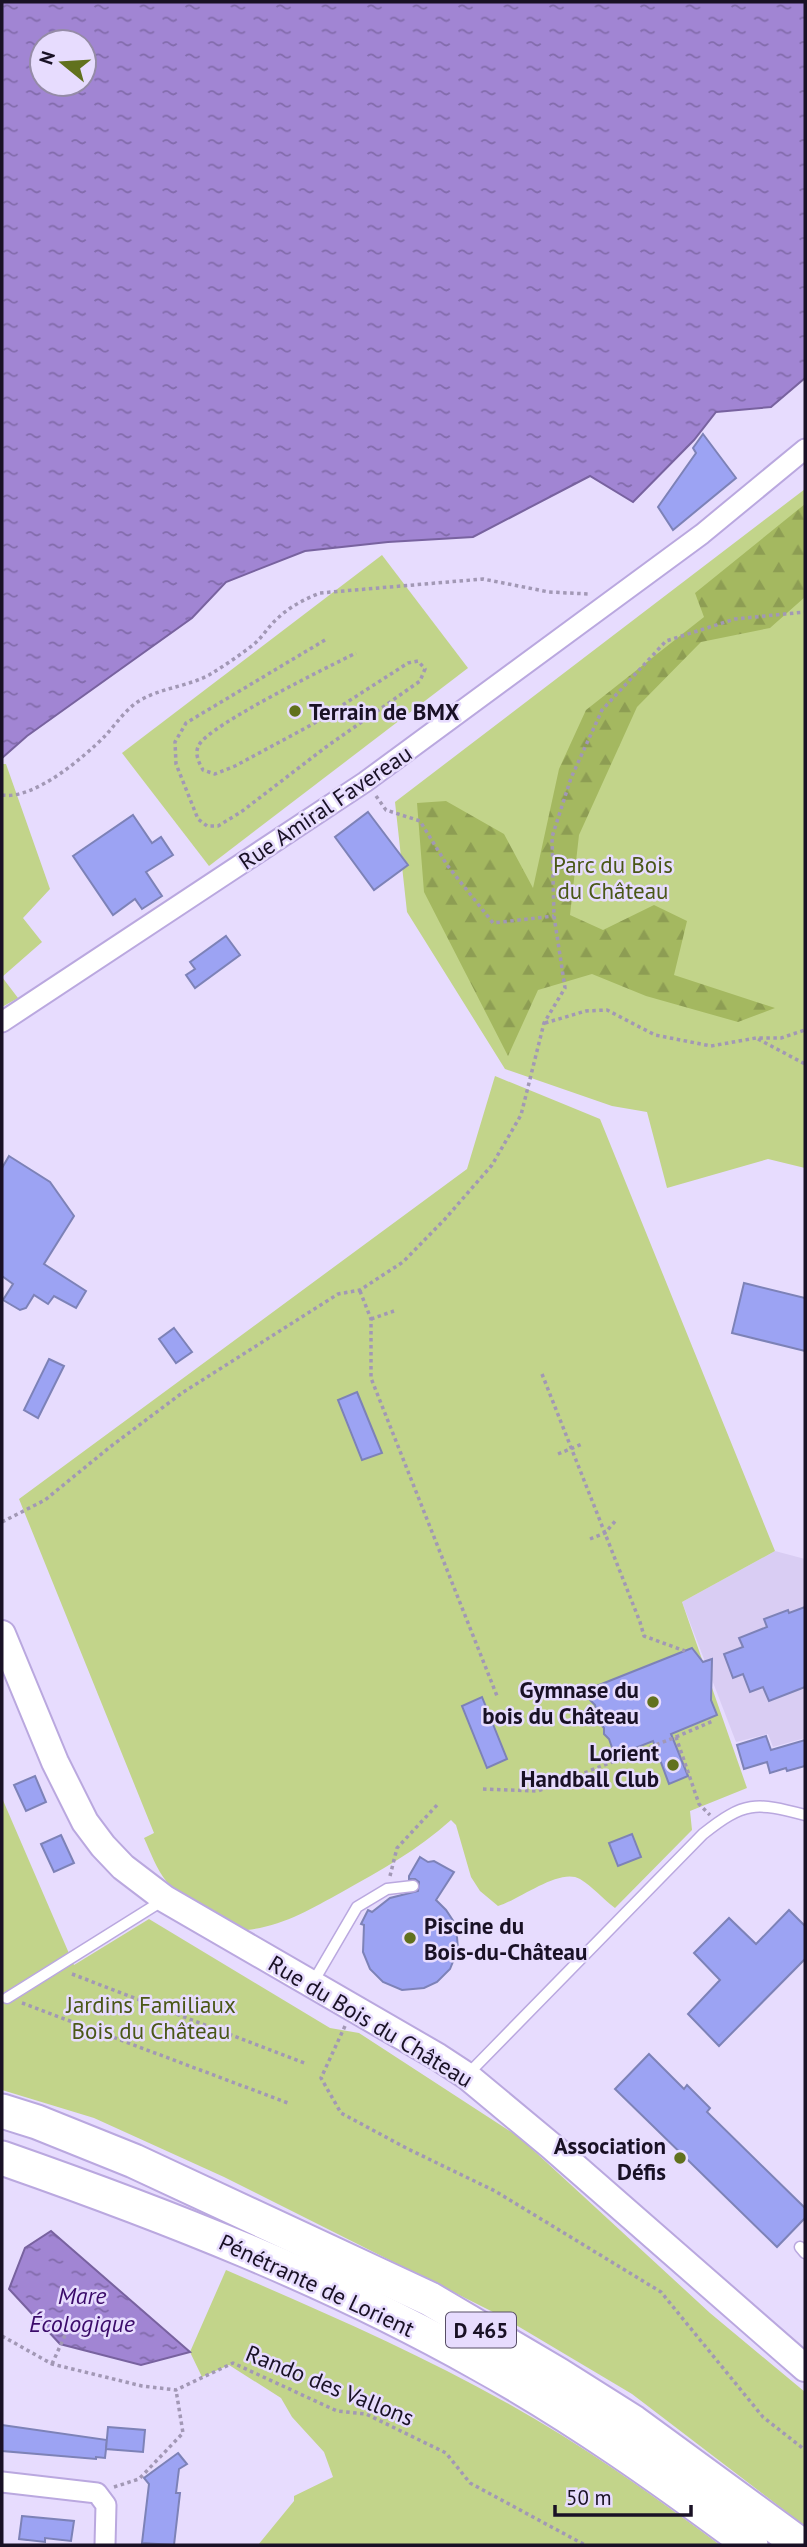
<svg xmlns="http://www.w3.org/2000/svg" width="807" height="2547" font-family="'PT Sans',sans-serif">
<defs>
<pattern id="forest-firs" width="22" height="20" patternUnits="userSpaceOnUse" patternTransform="scale(1.75)"><rect width="22" height="20" fill="#a4b860"/><path d="M5 1l3.5 6h-7zM16 11l3.5 6h-7z" fill="#8d9d53"/></pattern>
<pattern id="water-ripples" width="26" height="14" patternUnits="userSpaceOnUse" patternTransform="scale(1.75)"><rect width="26" height="14" fill="#a185d3"/><path d="M2 4q2-2 4 0t4 0M15 11q2-2 4 0t4 0" fill="none" stroke="#826bab"/></pattern>
</defs>
<rect width="100%" height="100%" fill="#e7dcfe"/>
<polygon fill="#d9cdf3" points="775,1551 805,1559 805,1738 773,1747 768,1734 736,1742 682,1602"/>
<g fill="#c2d48a">
<polygon points="805,489 805,1168 768,1159 667,1188 647,1112 612,1106 505,1069 407,912 395,802"/>
<polygon points="382,555 468,668 209,866 122,753"/>
<polygon points="2,764 6,764 50,889 23,918 42,942 2,977 18,998 2,1007"/>
<path d="M495 1076 600 1119 775 1551 682 1602 747 1788 690 1811 692 1830 615 1908C603 1899 592 1886 580 1879 560 1867 519 1900 498 1906L480 1891 471 1877 456 1825 451 1820C418 1850 381 1870 342 1892 311 1909 283 1926 247 1930 224 1916 185 1901 167 1882 156 1869 151 1853 144 1838L154 1833 19 1499 467 1169Z"/>
<polygon points="2,1798 74,1965 149,1919 330,2028 359,2033 519,2137 710,2313 805,2392 805,2526 632,2394 499,2315 224,2177 94,2118 2,2090"/>
<path d="M226 2270C321 2311 416 2352 507 2403 581 2444 651 2494 720 2545H258L294 2501V2496L333 2477 324 2452 292 2417 281 2398 229 2365 202 2377 190 2352Z"/>
</g>
<polygon fill="url(#forest-firs)" points="805,504 805,597 770,628 701,642 637,707 579,835 570,915 603,930 654,905 687,921 674,975 775,1008 738,1022 646,996 592,974 538,990 508,1056 424,892 417,803 446,801 504,834 533,888 559,769 586,710 704,617 695,593"/>
<g fill="url(#water-ripples)" stroke="#78629f" stroke-width="2" fill-rule="evenodd">
<path d="M2 2H805V378L771 407 716 412 694 440 633 502 590 476 473 537 388 542 305 551 226 582 192 618 27 736 2 758ZM42 42H84V84H42Z"/>
<polygon points="51,2231 190,2352 141,2365 60,2344 9,2289 25,2248"/>
</g>
<g fill="#9ca3f3" stroke="#7d82b7" stroke-width="2">
<polygon points="703,434 736,478 673,530 658,507 696,453 693,448"/>
<polygon points="368,812 408,865 374,890 335,837"/>
<polygon points="133,815 152,843 161,837 173,855 146,872 162,896 142,909 135,899 113,915 73,856"/>
<polygon points="226,936 240,955 195,988 186,975 195,969 190,962"/>
<polygon points="9,1156 50,1182 74,1216 44,1264 86,1291 76,1308 54,1296 48,1304 34,1295 26,1308 20,1310 3,1300 13,1284 2,1276 2,1168"/>
<polygon points="744,1283 805,1298 805,1351 732,1333"/>
<polygon points="174,1328 192,1352 176,1363 159,1339"/>
<polygon points="49,1359 64,1366 38,1418 24,1410"/>
<polygon points="357,1392 382,1453 362,1460 338,1400"/>
<polygon points="805,1607 805,1687 769,1701 763,1687 750,1692 743,1674 733,1678 724,1654 743,1647 739,1638 767,1627 764,1619 788,1610 789,1613"/>
<polygon points="692,1648 703,1662 712,1659 711,1700 717,1715 671,1734 688,1776 669,1784 653,1741 615,1756 609,1739 604,1734 604,1728 600,1724 595,1705 590,1700 589,1689"/>
<polygon points="482,1697 507,1759 487,1768 462,1706"/>
<polygon points="766,1736 771,1750 805,1740 805,1766 787,1771 786,1768 770,1773 767,1762 744,1769 737,1745"/>
<polygon points="35,1776 46,1802 26,1811 14,1785"/>
<polygon points="632,1834 641,1857 618,1866 609,1843"/>
<polygon points="61,1835 74,1863 54,1872 41,1844"/>
<polygon points="420,1857 428,1862 434,1861 454,1872 436,1900 446,1910 456,1925 458,1949 450,1969 437,1982 424,1988 402,1990 383,1982 370,1969 363,1952 364,1925 361,1924 368,1910 372,1912 390,1898 418,1891 419,1882 415,1879 409,1879 409,1876"/>
<polygon points="789,1910 805,1926 805,1959 719,2046 688,2014 720,1980 694,1953 729,1918 756,1944"/>
<polygon points="649,2054 684,2089 687,2085 710,2108 707,2112 805,2208 805,2218 777,2247 615,2089"/>
<polygon points="2,2425 107,2440 105,2458 96,2457 96,2459 2,2451"/>
<polygon points="108,2427 145,2430 143,2452 106,2449"/>
<polygon points="178,2453 187,2464 179,2469 176,2493 180,2493 174,2545 142,2543 149,2484 144,2478"/>
<polygon points="22,2516 74,2521 71,2541 45,2538 45,2542 19,2539"/>
</g>
<g fill="none" stroke-linecap="round" stroke-linejoin="round">
<g stroke="#baa8df" stroke-width="13">
<g id="lane">
<polyline points="312,1984 357,1907 387,1889 413,1886"/>
<polyline points="7,1998 162,1901"/>
<path d="M468 2074 703 1834C744 1801 756 1802 805 1815"/>
<polyline points="800,2247 805,2253"/>
</g>
</g>
<g stroke="#baa8df" stroke-width="23">
<g id="street">
<polyline points="2,1022 365,782 702,534 805,449"/>
<polyline points="2,2482 97,2493 106,2505 105,2545"/>
</g>
</g>
<g stroke="#baa8df" stroke-width="30">
<polyline id="secondary" points="2,1634 55,1762 85,1822 103,1846 123,1867 165,1899 438,2057 467,2076 550,2145 805,2368"/>
</g>
<g stroke="#baa8df" stroke-width="37">
<g id="highway">
<polyline points="2,2111 37,2122 134,2161 430,2299 557,2374 633,2422 801,2545"/>
<path d="M2 2158C165 2215 327 2278 478 2363 574 2416 664 2480 751 2545"/>
</g>
</g>
<g stroke="#a298b5" stroke-width="3.5" stroke-dasharray="3.5 3.5" stroke-linecap="butt">
<path d="M325 640 186 723 175 742 176 764 198 819 207 826H218L241 812 326 747 420 681 425 669 418 661 408 663 313 724 235 766 215 774 203 770C199 763 194 753 199 745 209 725 330 666 356 653"/>
<path d="M2 795C34 800 83 758 105 736 116 724 125 710 139 701 160 688 186 687 209 675 224 666 240 655 253 645 263 637 269 625 279 617 291 606 305 599 320 593L483 579 549 592 588 594"/>
<polyline points="376,796 386,810 420,821 447,865 493,923 554,916"/>
<polyline points="545,1023 586,1011 607,1010 655,1035 711,1046 756,1038 781,1038 805,1030"/>
<polyline points="758,1039 805,1064"/>
<polyline points="360,1291 371,1319 371,1378 497,1696"/>
<polyline points="371,1319 394,1311"/>
<polyline points="542,1374 640,1622 644,1636 685,1651"/>
<polyline points="558,1454 582,1444"/>
<polyline points="2,1522 45,1500 110,1447 182,1393 338,1294 360,1290 403,1262 445,1219 492,1165 521,1115 544,1023 565,988 554,916 552,837 571,778 602,710 666,641 735,619 805,612"/>
<polyline points="590,1539 605,1533 617,1519"/>
<polyline points="676,1737 713,1721"/>
<polyline points="483,1789 538,1791 676,1737 699,1804 710,1815"/>
<polyline points="390,1876 397,1848 438,1804"/>
<polyline points="72,1974 307,2064"/>
<polyline points="22,2003 288,2103"/>
<polyline points="345,2026 321,2078 341,2113 408,2149 495,2191 661,2292 763,2417 805,2450"/>
<polyline points="2,2336 52,2364 142,2386 176,2390 233,2363 337,2411 366,2414 446,2453 470,2483 585,2545"/>
<polyline points="52,2364 71,2322"/>
<polyline points="114,2487 139,2479 183,2433 176,2390"/>
</g>
<use href="#lane" stroke="#fff" stroke-width="10"/>
<use href="#street" stroke="#fff" stroke-width="19"/>
<use href="#secondary" stroke="#fff" stroke-width="26"/>
<use href="#highway" stroke="#fff" stroke-width="33"/>
</g>
<g fill="#61711d" stroke="#e7dcfe" stroke-width="2.5">
<circle cx="295" cy="711" r="7"/>
<circle cx="653" cy="1702" r="7"/>
<circle cx="673" cy="1765" r="7"/>
<circle cx="410" cy="1938" r="7"/>
<circle cx="680" cy="2158" r="7"/>
</g>
<g text-anchor="middle" dominant-baseline="central" stroke-width="5" stroke-linejoin="round" paint-order="stroke">
<rect fill="#e7dcfe" stroke="#574e66" stroke-width="2" x="446" y="2312.5" width="70" height="35" rx="5"/>
<g font-size="21" font-weight="bold" fill="#191125">
<text x="481" y="2330">D 465</text>
</g>
<g font-size="23" font-weight="bold" fill="#191125" stroke="#e7dcfe" text-anchor="end">
<text x="309" y="711" text-anchor="start">Terrain de BMX</text>
<text x="639" y="1689">Gymnase du<tspan x="639" dy="26">bois du Château</tspan></text>
<text x="659" y="1752">Lorient<tspan x="659" dy="26">Handball Club</tspan></text>
<text x="424" y="1925" text-anchor="start">Piscine du<tspan x="424" dy="26">Bois-du-Château</tspan></text>
<text x="666" y="2145">Association<tspan x="666" dy="26">Défis</tspan></text>
</g>
<g font-size="23" fill="#191125" stroke="#e7dcfe">
<text transform="translate(325 807) rotate(-34)">Rue Amiral Favereau</text>
<text transform="translate(371 2021) rotate(31)">Rue du Bois du Château</text>
<text transform="translate(317 2285) rotate(25)">Pénétrante de Lorient</text>
<text transform="translate(330 2385) rotate(22)">Rando des Vallons</text>
</g>
<g font-size="23" fill="#4a5717" stroke="#e7dcfe">
<text x="613" y="864">Parc du Bois<tspan x="613" dy="26">du Château</tspan></text>
<text x="151" y="2004">Jardins Familiaux<tspan x="151" dy="26">Bois du Château</tspan></text>
</g>
<g font-size="24" font-style="italic" fill="#3b0b6a" stroke="#e7dcfe">
<text x="82" y="2295">Mare<tspan x="82" dy="28">Écologique</tspan></text>
</g>
</g>
<rect width="807" height="2547" fill="none" stroke="#191125" stroke-width="7"/>
<g transform="translate(63 63) rotate(288)"><circle r="33" fill="#e7dcfe" stroke="#958ba7" stroke-width="2"/>
<path d="M0-5L12 26L0 18L-12 26Z" fill="#61711d"/>
<text y="-10" font-size="19" font-weight="bold" text-anchor="middle" fill="#191125">N</text>
</g>
<path d="M555 2505v10h136v-10" fill="none" stroke="#191125" stroke-width="3.5"/>
<text x="566" y="2505" font-size="21" fill="#191125" stroke="#e7dcfe" stroke-width="5" paint-order="stroke">50 m</text>
</svg>
